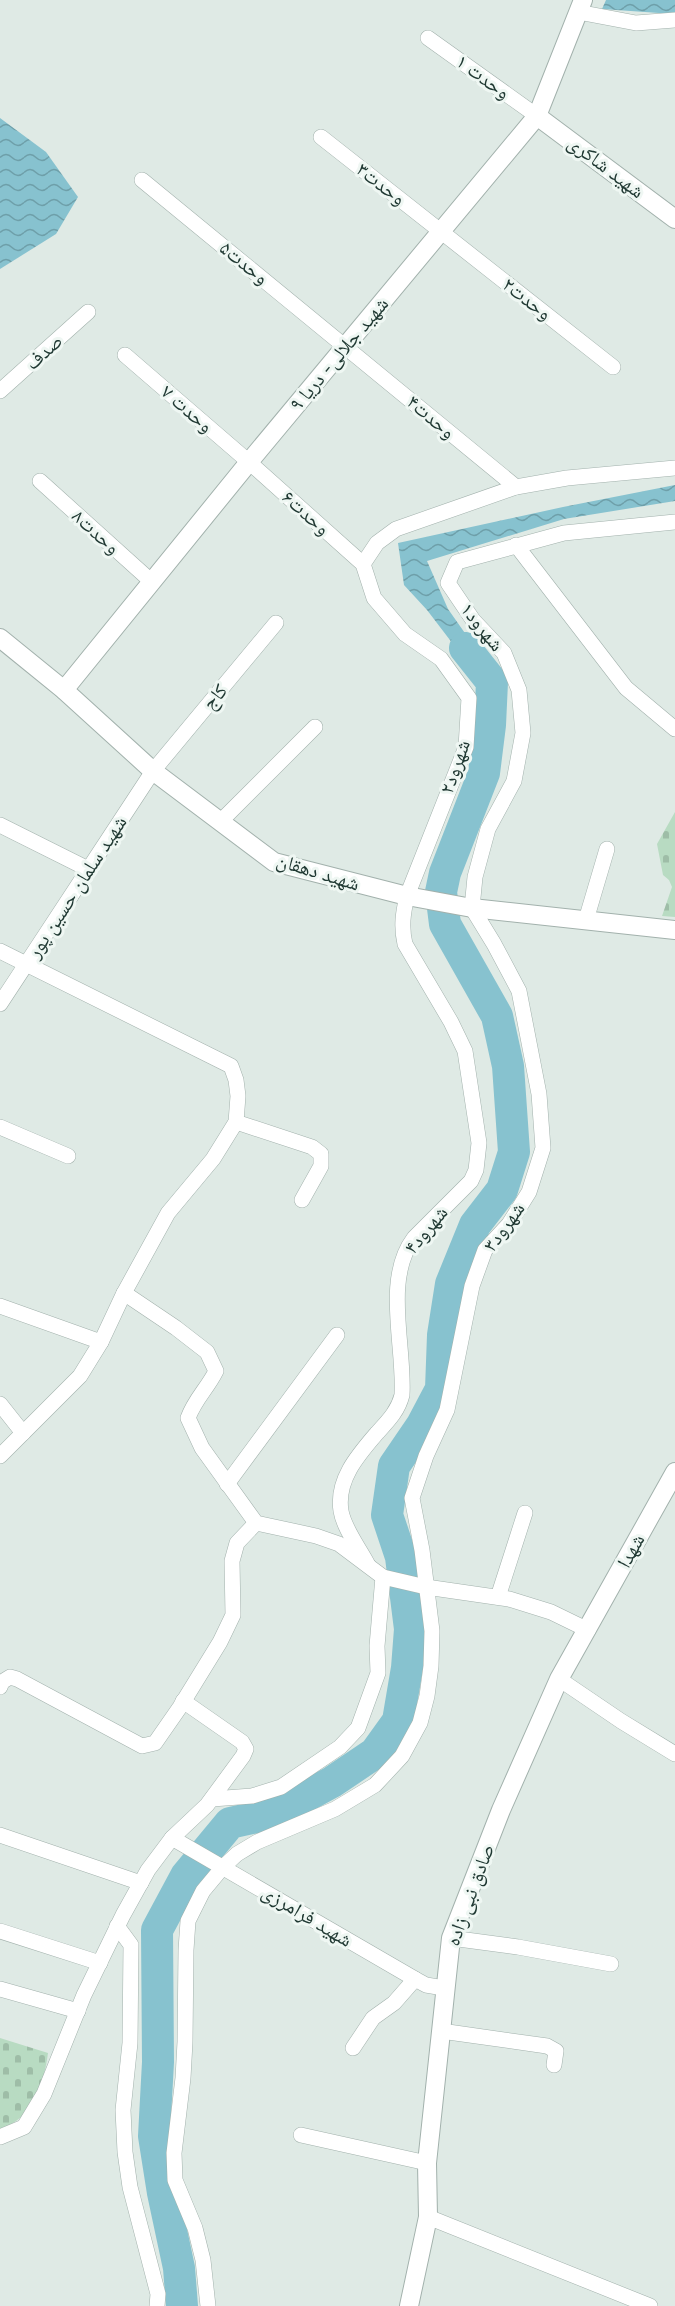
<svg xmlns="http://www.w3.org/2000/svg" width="675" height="2306" font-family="'Nunito Sans','Noto Naskh Arabic',sans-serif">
<defs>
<pattern id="cemetery-stones" width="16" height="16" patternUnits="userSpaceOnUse" patternTransform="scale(1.5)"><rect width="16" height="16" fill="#b8dbc2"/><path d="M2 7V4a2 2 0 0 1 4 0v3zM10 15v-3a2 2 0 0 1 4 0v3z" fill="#9ebda7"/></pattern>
<pattern id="water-waves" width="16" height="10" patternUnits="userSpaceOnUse" patternTransform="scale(1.5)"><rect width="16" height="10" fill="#87c2cf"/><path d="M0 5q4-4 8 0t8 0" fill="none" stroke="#6e9fa9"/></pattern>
</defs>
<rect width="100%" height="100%" fill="#dfeae5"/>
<g fill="url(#cemetery-stones)">
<polygon points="675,812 675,917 662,916 672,887 669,880 663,875 657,844"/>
<path d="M0 2038 48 2053C44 2083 33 2119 0 2129Z"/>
</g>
<g fill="url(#water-waves)">
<polygon points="606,0 675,0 675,20 659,13 602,9"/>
<polygon points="0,118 46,152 78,197 56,234 0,269"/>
<polygon points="675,485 675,501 564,519 427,561 448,609 500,683 482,682 427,610 404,585 398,543 563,507"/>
</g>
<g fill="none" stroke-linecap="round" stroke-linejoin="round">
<polyline stroke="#87c2cf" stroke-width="32" points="182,2306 179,2268 163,2193 154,2136 158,2062 157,1930 186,1876 230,1823 275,1813 332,1782 375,1753 398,1721 407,1668 410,1629 401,1557 387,1515 394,1466 422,1425 441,1389 443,1335 451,1284 475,1225 502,1190 514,1152 508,1066 497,1016 445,924 441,892 445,873 484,773 490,725 492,682 465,648"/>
<g stroke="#a2b1ac" stroke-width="16">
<g id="minor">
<polyline points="578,12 636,23 675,20"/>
<polyline points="428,38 537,116"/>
<polyline points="321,137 613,367"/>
<polyline points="142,180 516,487"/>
<path d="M125 355 249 462 363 564 374 598 405 634 441 659 469 698 466 747 407 896C403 913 401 927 405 944L451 1022 465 1051 479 1143 476 1170 471 1181 414 1238C383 1279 405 1346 402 1395 398 1411 388 1421 377 1433 358 1455 336 1480 341 1511 344 1529 360 1549 368 1565"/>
<polyline points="0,391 88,312"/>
<polyline points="40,481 152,582"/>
<polyline points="516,545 626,688 675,729"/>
<polyline points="363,564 377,543 396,529 516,487 567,478 675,468"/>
<polyline points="221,821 315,727"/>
<polyline points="0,825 88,869"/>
<polyline points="586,920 607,849"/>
<polyline points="0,951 231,1066 236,1080 238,1096 236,1122 213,1159 168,1213 124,1293 101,1342 80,1376 0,1456"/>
<polyline points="0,1004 153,771 276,623"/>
<polyline points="236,1122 312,1147 321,1154 321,1166 302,1200"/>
<polyline points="0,1127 68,1156"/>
<path d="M124 1293 176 1328 207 1352 216 1371C207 1389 195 1399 188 1418L202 1448 256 1523 316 1536 339 1544 383 1577 426 1587 509 1599 551 1612 588 1630"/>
<polyline points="0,1306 101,1342"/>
<polyline points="0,1404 23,1433"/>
<polyline points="227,1484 337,1335"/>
<polyline points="498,1597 525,1513"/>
<polyline points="559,1679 621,1721 675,1754"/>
<polyline points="0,1687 2,1682 10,1677 17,1679 142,1746 155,1743 180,1707 220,1642 233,1615 232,1561 237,1543 256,1523"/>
<polyline points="212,1799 252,1796 281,1787 340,1747 358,1728 378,1673 377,1646 383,1577"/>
<polyline points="0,1835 141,1883"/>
<polyline points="172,1838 415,1979 426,1985 444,1988"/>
<polyline points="117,1926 131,1945 130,2043 123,2110 125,2152 130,2187 158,2294 157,2306"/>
<polyline points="0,1931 100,1963"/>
<polyline points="451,1938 518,1947 611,1964"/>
<polyline points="0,1989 78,2011"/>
<polyline points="441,2031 547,2046 556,2051 554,2065"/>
<polyline points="353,2048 373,2018 394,2003 415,1979"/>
<polyline points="301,2135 427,2163"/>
<polyline points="0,2137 24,2127 44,2094 84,1995 123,1915 148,1870 172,1838 207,1805 243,1756 246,1749 242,1742 183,1701"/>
<polyline points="428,2217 650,2306"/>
<polyline points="208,2306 203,2260 195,2228 175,2180 174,2153 183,2078 185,2042 186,1950 188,1921 203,1891 223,1867 237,1854 257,1842 335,1809 375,1785 402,1756 420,1723 427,1696 431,1666 432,1631 422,1550 412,1498 426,1456 447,1410 472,1286 485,1250 509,1224 529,1192 543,1148 539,1094 519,991 494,944 472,908 475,877 488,829 514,781 523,733 519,690 504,653 473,620 448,583 457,562 564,533 675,522"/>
</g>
</g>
<g stroke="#a2b1ac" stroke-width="20">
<g id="tertiary">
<polyline points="537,116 675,219"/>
<polyline points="0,638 64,690 153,771 274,862 407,896 472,908 675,930"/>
<polyline points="64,690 249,462 537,116 583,0"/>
<polyline points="409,2306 428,2217 427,2163 451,1938 501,1810 559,1679 675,1472"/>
</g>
</g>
<use href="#minor" stroke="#fff" stroke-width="15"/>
<use href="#tertiary" stroke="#fff" stroke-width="18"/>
</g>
<g text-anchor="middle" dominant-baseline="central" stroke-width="6" stroke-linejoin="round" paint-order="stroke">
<g font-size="20" fill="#203933" stroke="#eff7f3">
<text transform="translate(483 77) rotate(36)">وحدت ۱</text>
<text transform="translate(606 167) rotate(37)">شهید شاکری</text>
<text transform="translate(381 184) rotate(38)">وحدت۳</text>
<text transform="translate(244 263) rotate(39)">وحدت۵</text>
<text transform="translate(527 299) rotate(38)">وحدت۲</text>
<text transform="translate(44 352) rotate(-42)">صدف</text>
<text transform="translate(339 354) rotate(-50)">شهید جلالی- دریا ۹</text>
<text transform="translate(187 409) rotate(41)">وحدت ۷</text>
<text transform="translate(431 417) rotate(40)">وحدت۴</text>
<text transform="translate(306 513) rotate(42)">وحدت۶</text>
<text transform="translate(96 532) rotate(42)">وحدت۸</text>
<text transform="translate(482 627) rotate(51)">شهرود۱</text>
<text transform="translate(215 697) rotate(-50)">کاج</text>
<text transform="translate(455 767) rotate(-71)">شهرود۲</text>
<text transform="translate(318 872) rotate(17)">شهید دهقان</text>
<text transform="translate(77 887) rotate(-57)">شهید سلمان حسین پور</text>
<text transform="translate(504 1227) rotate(-54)">شهرود۳</text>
<text transform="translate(426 1230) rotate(-50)">شهرود۴</text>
<text transform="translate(631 1551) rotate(-61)">شهدا</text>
<text transform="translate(470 1895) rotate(-70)">صادق نبی زاده</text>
<text transform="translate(307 1916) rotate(31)">شهید فرامرزی</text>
</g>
</g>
</svg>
